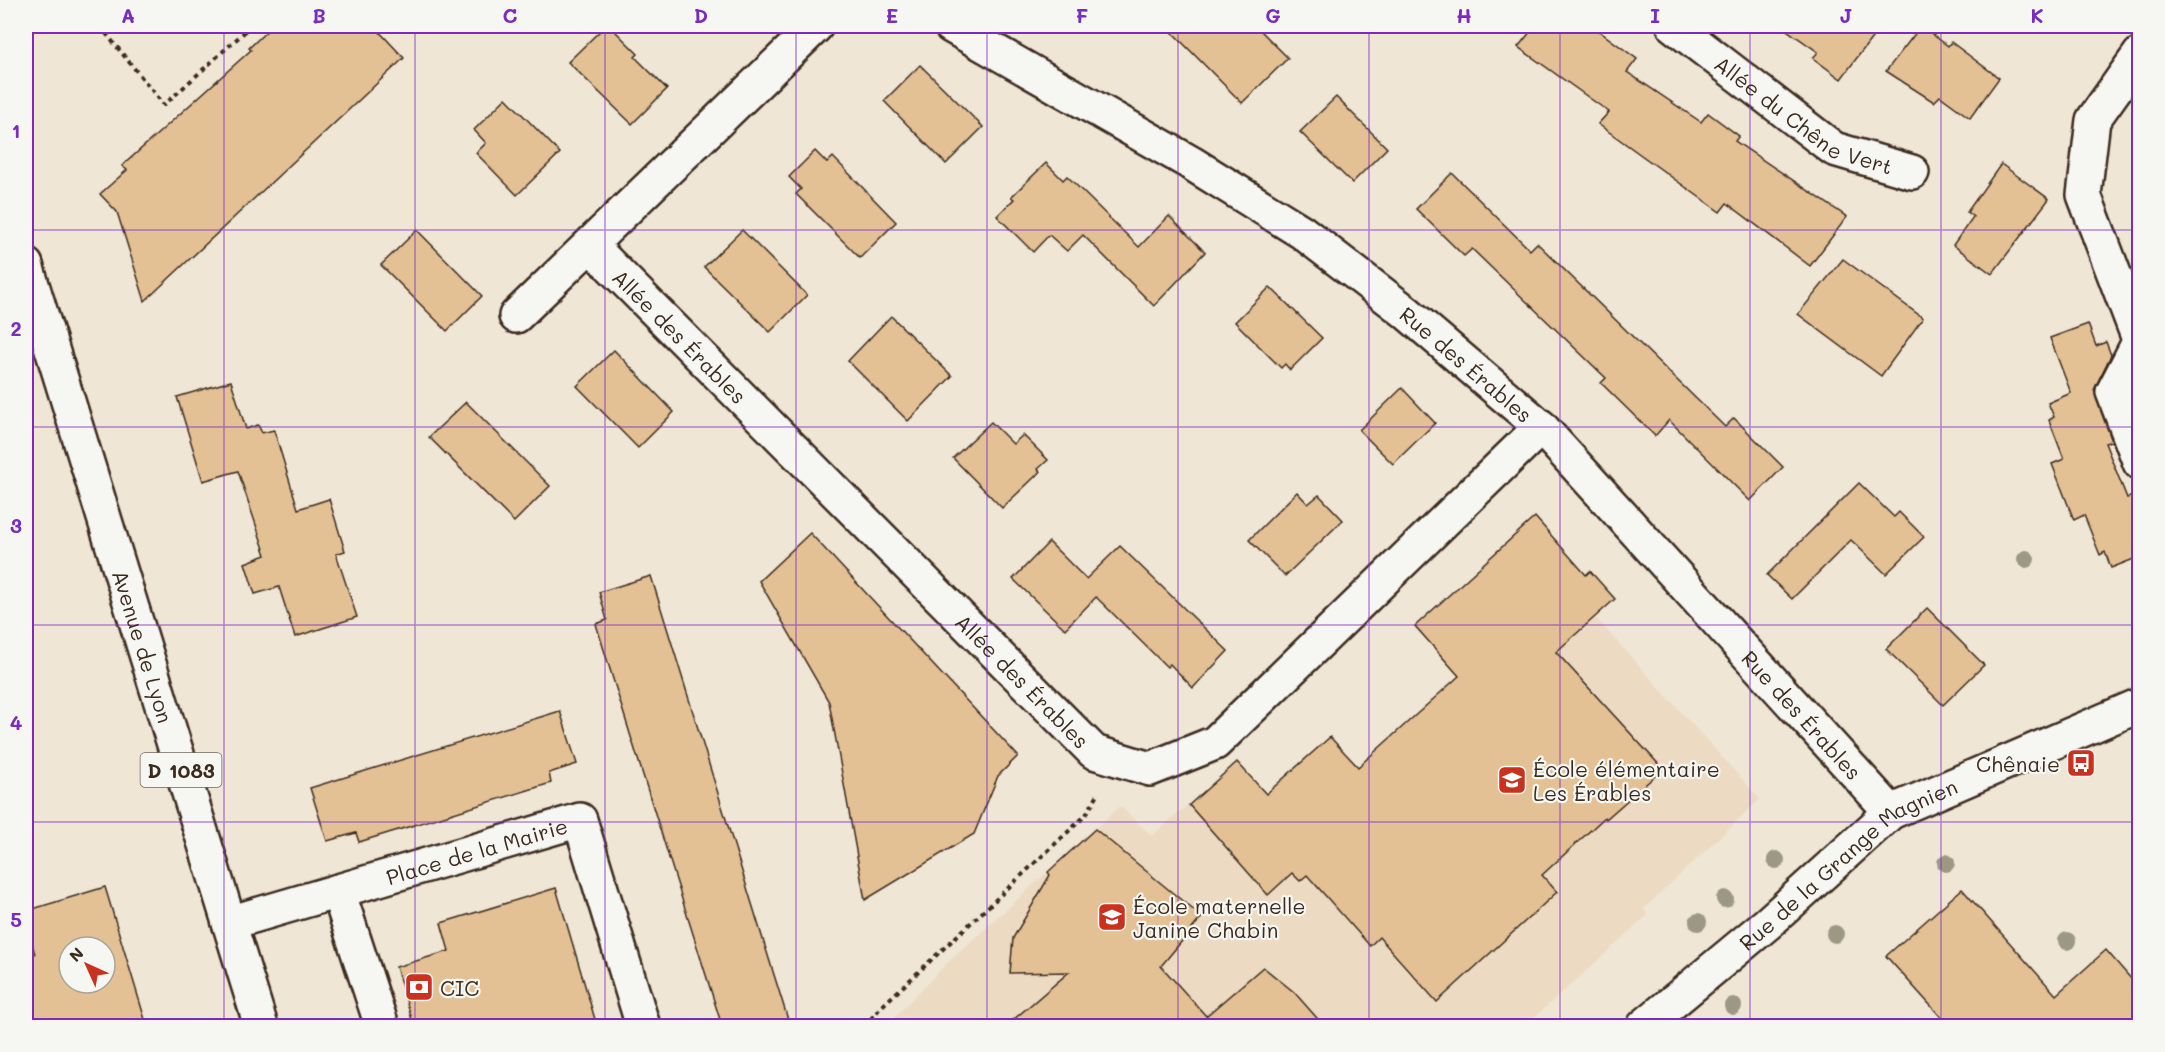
<svg xmlns="http://www.w3.org/2000/svg" width="2165" height="1052" font-family="Mali,sans-serif">
<rect width="100%" height="100%" fill="#f0e6d6"/>
<filter id="ink" filterUnits="userSpaceOnUse"><feTurbulence type="fractalNoise" baseFrequency=".0167" numOctaves="2"/><feDisplacementMap in="SourceGraphic" scale="12" xChannelSelector="R" yChannelSelector="G"/><feConvolveMatrix kernelMatrix="1 2 1 2 8 2 1 2 1" color-interpolation-filters="sRGB"/></filter>
<g filter="url(#ink)">
<polygon fill="#ecdbc2" points="1535,517 1586,574 1591,571 1615,599 1595,617 1760,799 1644,909 1648,915 1525,1026 886,1026 945,965 1120,806 1152,836 1237,762 1266,793 1330,737 1358,767 1467,684 1415,626"/>
<g fill="#e3c195" stroke="#3b2a1e" stroke-width="1.5" fill-rule="evenodd">
<polygon points="272,26 374,26 404,58 145,301 117,212 100,194 127,170 122,166 251,50 249,48"/>
<polygon points="605,26 610,26 638,54 635,57 667,89 632,124 568,62"/>
<polygon points="1166,26 1256,26 1288,58 1242,103"/>
<polygon points="1535,26 1592,26 1637,59 1627,72 1701,122 1708,113 1739,136 1735,141 1847,217 1810,266 1727,203 1720,212 1598,124 1609,112 1518,47"/>
<polygon points="1781,26 1881,26 1841,79 1813,58 1818,52"/>
<polygon points="1921,26 1948,46 1951,42 1999,78 1970,118 1940,96 1934,102 1886,71"/>
<polygon points="920,65 983,127 946,164 884,101"/>
<polygon points="1336,97 1387,148 1352,183 1300,132"/>
<polygon points="506,98 560,153 517,195 476,153 486,143 474,130"/>
<polygon points="815,151 827,163 833,157 896,222 860,258 796,194 801,189 789,177"/>
<polygon points="1046,163 1063,180 1067,176 1139,247 1169,216 1205,252 1154,306 1083,235 1067,251 1049,235 1033,252 997,216 1014,199 1011,197"/>
<polygon points="2001,164 2049,199 1992,274 1953,245 1973,217 1967,212"/>
<polygon points="1452,173 1530,250 1537,243 1725,427 1734,418 1783,467 1750,501 1669,420 1655,436 1601,383 1606,378 1472,249 1464,256 1416,209"/>
<polygon points="417,230 482,296 447,331 381,265"/>
<polygon points="742,230 807,295 770,332 704,267"/>
<polygon points="1843,259 1923,318 1881,376 1798,314"/>
<polygon points="1270,287 1322,338 1290,370 1285,364 1281,368 1235,322"/>
<polygon points="891,316 952,376 908,421 848,361"/>
<polygon points="2088,324 2096,346 2106,342 2111,355 2094,390 2112,441 2105,443 2127,498 2139,494 2139,557 2111,568 2105,552 2100,555 2084,515 2074,520 2052,464 2064,459 2049,420 2054,417 2048,403 2071,393 2050,338"/>
<polygon points="614,350 674,412 638,448 577,386"/>
<polygon points="231,381 246,429 258,425 262,433 274,430 298,509 329,499 345,551 336,554 357,617 295,637 279,587 255,594 245,563 266,555 238,471 203,481 177,397"/>
<polygon points="1402,388 1435,423 1393,464 1359,430"/>
<polygon points="466,402 550,486 514,522 429,437"/>
<polygon points="991,422 1013,444 1023,435 1048,460 1038,469 1040,472 1002,508 953,458"/>
<polygon points="1859,483 1894,517 1899,512 1924,537 1886,574 1851,540 1792,599 1767,575"/>
<polygon points="1297,492 1308,504 1319,495 1343,520 1285,576 1249,540"/>
<polygon points="1535,517 1586,575 1590,571 1615,599 1556,652 1663,769 1606,819 1605,817 1542,875 1557,892 1437,1002 1379,937 1370,946 1307,875 1300,881 1292,873 1268,895 1189,805 1237,762 1266,794 1330,737 1358,767 1459,676 1415,626"/>
<polygon points="810,533 1018,756 998,776 974,834 865,900 829,702 759,581"/>
<polygon points="1049,542 1086,579 1120,546 1228,651 1193,688 1170,664 1167,667 1096,597 1065,629 1013,579"/>
<polygon points="651,576 765,946 790,1026 722,1026 631,737 596,624 607,620 599,592"/>
<polygon points="1927,608 1984,665 1943,705 1886,649"/>
<polygon points="560,711 577,764 549,773 551,783 359,842 356,833 327,841 310,788"/>
<polygon points="1095,829 1202,917 1161,966 1206,1016 1263,967 1294,992 1324,1026 1006,1026 1069,972 1010,973 1013,938 1050,875 1048,872"/>
<path d="M105 887 147 1026H26V957L35 954 26 923V911ZM69 947H105V983H69Z"/>
<polygon points="556,888 597,1026 414,1026 396,967 449,951 441,923"/>
<polygon points="1962,889 2056,995 2106,950 2139,988 2139,1026 1949,1026 1886,956"/>
</g>
<g fill="none" stroke-linecap="round" stroke-linejoin="round">
<g stroke="#3b2a1e" stroke-width="38">
<g id="minor">
<path id="s1" d="M951 26 1191 163 1302 232 1406 312 1541 427 1891 812"/>
<path id="s2" d="M1674 26 1834 149 1912 172"/>
<polyline points="2140,54 2093,120 2084,195 2140,342"/>
<path id="s3" d="M590 245 1094 752 1150 769 1215 743 1541 427"/>
<polyline points="516,316 816,26"/>
<polyline points="2139,342 2113,392 2140,463"/>
<polyline points="338,891 382,1026"/>
<path id="s4" d="M229 923 580 820 643 1026"/>
<path id="s5" d="M1644 1026 1768 923 1891 812 2140 705"/>
</g>
</g>
<g stroke="#3b2a1e" stroke-width="38">
<g id="major">
<path id="s6" d="M26 265 261 1026"/>
</g>
</g>
<g stroke="#3b2a1e" stroke-width="4" stroke-dasharray="4.5 4.5" stroke-linecap="butt">
<polyline points="100,26 164,105 251,26"/>
<polyline points="865,1026 880,1008 1086,815 1099,792"/>
</g>
<use href="#minor" stroke="#f6f6f2" stroke-width="33"/>
<use href="#major" stroke="#f6f6f2" stroke-width="33"/>
</g>
<g fill="#9d9884">
<circle cx="2026" cy="559" r="9"/>
<circle cx="1776" cy="860" r="9"/>
<circle cx="1946" cy="863" r="9"/>
<circle cx="1725" cy="899" r="9"/>
<circle cx="1698" cy="922" r="9"/>
<circle cx="1835" cy="934" r="9"/>
<circle cx="2067" cy="941" r="9"/>
<circle cx="1733" cy="1006" r="9"/>
</g>
</g>
<path fill="none" stroke="#7b2cbf" stroke-width="1.5" stroke-opacity="0.55" d="M224 26V1026M415 26V1026M605 26V1026M796 26V1026M987 26V1026M1178 26V1026M1369 26V1026M1560 26V1026M1750 26V1026M1941 26V1026M26 230H2140M26 427H2140M26 625H2140M26 822H2140"/>
<defs>
<g id="bus-square" transform="scale(1.5)"><rect x="-9" y="-9" width="18" height="18" rx="4" fill="#c8321e" stroke="#f6f6f2"/><path d="M-5-6H5V4H4V6H2V4H-2V6H-4V4H-5ZM-3.5-4V0h7V-4ZM-3.5 1.2v1.5H-2V1.2ZM2 1.2v1.5H3.5V1.2Z" fill="#fff"/></g>
<g id="school-square" transform="scale(1.5)"><rect x="-9" y="-9" width="18" height="18" rx="4" fill="#c8321e" stroke="#f6f6f2"/><path d="M0-5L7-2L0 1L-7-2ZM-4 1L0 2.5L4 1V4Q0 6-4 4Z" fill="#fff"/></g>
<g id="bank-square" transform="scale(1.5)"><rect x="-9" y="-9" width="18" height="18" rx="4" fill="#c8321e" stroke="#f6f6f2"/><path d="M-6-4H6V4H-6ZM0-2.3a2.3 2.3 0 1 0 0 4.6a2.3 2.3 0 1 0 0-4.6Z" fill="#fff"/></g>
</defs>
<g fill-rule="evenodd">
<use href="#bus-square" x="2081" y="763"/>
<use href="#school-square" x="1512" y="780"/>
<use href="#school-square" x="1112" y="917"/>
<use href="#bank-square" x="419" y="987"/>
</g>
<g text-anchor="middle" dominant-baseline="central" stroke-width="4.5" stroke-linejoin="round" paint-order="stroke">
<rect fill="#f6f6f2" stroke="#73675e" stroke-width="1.5" x="140.5" y="753" width="81" height="34" rx="4.5"/>
<g font-size="20" font-weight="bold" fill="#3b2a1e">
<text x="181" y="770">D 1083</text>
</g>
<g font-size="21" fill="#3b2a1e" stroke="#f6f6f2">
<text stroke="none"><textPath href="#s2" startOffset="159">Allée du Chêne Vert</textPath></text>
<text stroke="none"><textPath href="#s3" startOffset="128">Allée des Érables</textPath></text>
<text stroke="none"><textPath href="#s1" startOffset="618">Rue des Érables</textPath></text>
<text stroke="none"><textPath href="#s6" startOffset="399">Avenue de Lyon</textPath></text>
<text stroke="none"><textPath href="#s3" startOffset="614">Allée des Érables</textPath></text>
<text stroke="none"><textPath href="#s1" startOffset="1104">Rue des Érables</textPath></text>
<text stroke="none"><textPath href="#s4" startOffset="258">Place de la Mairie</textPath></text>
<text stroke="none"><textPath href="#s5" startOffset="262">Rue de la Grange Magnien</textPath></text>
</g>
<g font-size="21" fill="#3b2a1e" stroke="#f6f6f2" text-anchor="start">
<text x="2060" y="763" text-anchor="end">Chênaie</text>
<text x="1533" y="768">École élémentaire<tspan x="1533" dy="24">Les Érables</tspan></text>
<text x="1133" y="905">École maternelle<tspan x="1133" dy="24">Janine Chabin</tspan></text>
<text x="440" y="987">CIC</text>
</g>
</g>
<rect width="2165" height="1052" fill="none" stroke="#f6f6f2" stroke-width="66"/>
<g transform="translate(87 965) rotate(315)"><circle r="28" fill="#f6f6f2" stroke="#aba49d" stroke-width="1.5"/>
<path d="M0-4.5L10 22L0 15L-10 22Z" fill="#c8321e"/>
<text y="-9" font-size="16" font-weight="bold" text-anchor="middle" fill="#3b2a1e">N</text>
</g>
<rect x="33" y="33" width="2099" height="986" fill="none" stroke="#7b2cbf" stroke-width="2"/>
<g font-size="20" text-anchor="middle" font-weight="bold" fill="#7b2cbf">
<text x="128" y="23">A</text>
<text x="319" y="23">B</text>
<text x="510" y="23">C</text>
<text x="701" y="23">D</text>
<text x="892" y="23">E</text>
<text x="1082" y="23">F</text>
<text x="1273" y="23">G</text>
<text x="1464" y="23">H</text>
<text x="1655" y="23">I</text>
<text x="1846" y="23">J</text>
<text x="2037" y="23">K</text>
<text x="16" y="138">1</text>
<text x="16" y="336">2</text>
<text x="16" y="533">3</text>
<text x="16" y="730">4</text>
<text x="16" y="927">5</text>
</g>
</svg>
